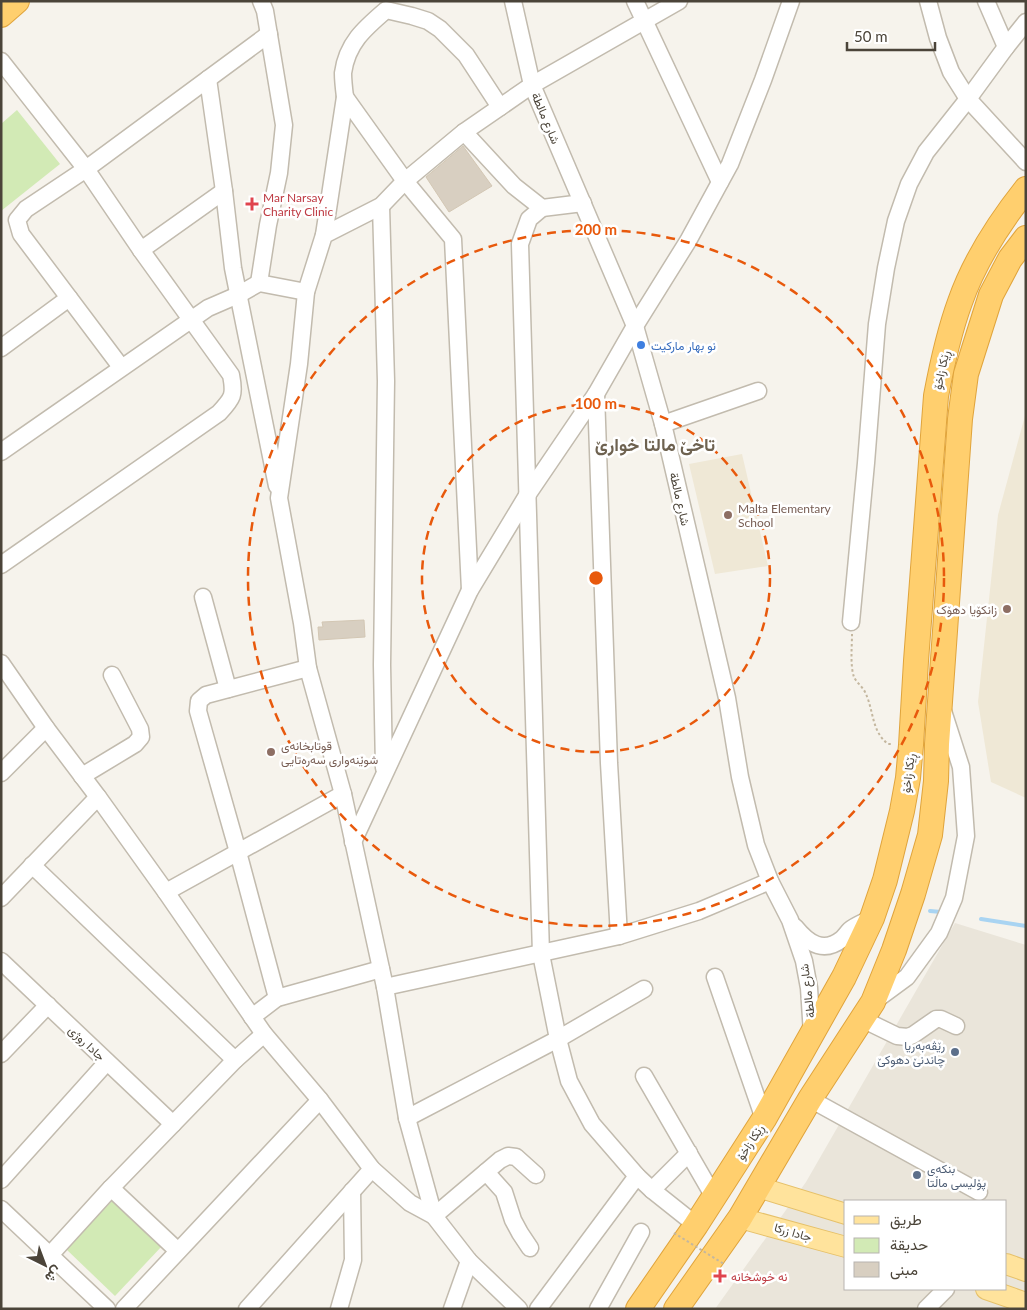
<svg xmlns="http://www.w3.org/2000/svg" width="1027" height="1310" font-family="Lato,Vazirmatn,sans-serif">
<rect width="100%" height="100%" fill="#f6f3ec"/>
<path fill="#eae5da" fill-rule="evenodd" d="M955 923 1026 945V1309H715L806 1182ZM846 1201H1006V1289H846Z"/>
<g fill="#efe8d6">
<polygon points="1026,412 1026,798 991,782 978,702 998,515"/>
<polygon points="742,454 768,566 715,574 689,464"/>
</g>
<g fill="#d2eab5">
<polygon points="17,110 60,164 1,211 1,124"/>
<polygon points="113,1200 162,1246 115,1296 66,1249"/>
</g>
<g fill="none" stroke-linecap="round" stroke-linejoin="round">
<g stroke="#a9d4f2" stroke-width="4">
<polyline points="930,911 941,912"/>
<polyline points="981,919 1026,926"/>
</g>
</g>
<g fill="#d8cfc1" stroke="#d3c7b4">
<polygon points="463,146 492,186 449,212 426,177"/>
<polygon points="364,620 365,637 319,640 318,627 323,627 322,622"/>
</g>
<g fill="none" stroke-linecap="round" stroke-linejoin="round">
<g stroke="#c2bbae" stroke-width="19">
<g id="minor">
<polyline points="513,1 532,85 635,326 663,424 727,698 740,777 756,845 770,881 790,920 804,961 809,988 812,1034"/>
<polyline points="635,1 720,182"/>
<polyline points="928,1 938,38 951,72 968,99 1026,162"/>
<polyline points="986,1 1006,47"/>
<path d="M1 61 86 169 141 250 231 375C235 395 233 398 219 413L1 565"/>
<polyline points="208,79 224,191 233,268 277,486"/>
<polyline points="345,97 405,181 453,239 470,590"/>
<polyline points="464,132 514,186 542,208 583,203"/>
<polyline points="381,206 386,381 382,665 384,768"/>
<polyline points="542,208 529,219 520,244 541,954 558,1039 569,1081 592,1124 637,1176 652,1190 696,1225"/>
<path d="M324 235 345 97C344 89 343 81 343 73 347 43 365 28 386 10L412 16 428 21 440 29 466 55 500 107"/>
<polyline points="141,250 224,191"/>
<polyline points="259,283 268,225 279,173 284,125 265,11 261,1"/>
<polyline points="1,348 69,298"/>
<polyline points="121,367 21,234 17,220 26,209 86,169 269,34"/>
<polyline points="596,394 609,763 619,936"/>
<polyline points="663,424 758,391"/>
<polyline points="1,452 208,308 238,295 259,283 306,292"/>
<polyline points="203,597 228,689"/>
<polyline points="851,622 866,463 877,324 886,268 896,221 909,184 926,152 968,99 1006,47 1026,22"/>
<polyline points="1,663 46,728 98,797 166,892 264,1034 320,1100 372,1169 410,1203 434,1216 500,1160 508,1156 516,1157 536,1175"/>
<polyline points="1,773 46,728"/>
<polyline points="82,776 135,744 141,737 140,729 112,675"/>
<polyline points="353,842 470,590 528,494 596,394 635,326 688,241 730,164 763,80 791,1"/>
<polyline points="32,865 235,1060"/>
<polyline points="166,892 343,794"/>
<polyline points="1,898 98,797"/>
<path d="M795 927C808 943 823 954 842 939 845 936 847 933 850 930 856 925 865 922 872 918"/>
<polyline points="1,961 173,1124"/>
<polyline points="715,977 764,1119"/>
<polyline points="385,987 619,936 699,911 770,881"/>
<polyline points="277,998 238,852 198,711 199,701 206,695 308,668"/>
<polyline points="873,1002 907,977 939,933 954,898 966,836 961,767 943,711"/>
<polyline points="252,1017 277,998 381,969"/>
<polyline points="862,1019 897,1036 908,1037 913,1035 936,1019 941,1019 956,1026"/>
<polyline points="1,1054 48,1005"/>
<polyline points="644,1076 714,1197"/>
<polyline points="810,1099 979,1192"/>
<polyline points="407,1118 558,1039 644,989"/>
<polyline points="486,1172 504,1192 513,1220 520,1233 530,1248"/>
<polyline points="1,1180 107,1062"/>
<polyline points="111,1188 178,1251"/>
<polyline points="652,1190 689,1153"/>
<polyline points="1,1209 107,1309"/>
<polyline points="50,1255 111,1188 235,1060 264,1034"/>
<polyline points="124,1309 320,1100"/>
<polyline points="247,1309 372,1169"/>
<polyline points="339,1309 353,1260 352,1191"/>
<polyline points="452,1309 469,1261"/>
<polyline points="519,1309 469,1261 434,1216 407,1118 385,987 343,794 308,668 302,623 279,498 299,364 306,292 324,235 381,206 405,181 464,132 532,85 679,1"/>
<polyline points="538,1309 637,1176"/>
<polyline points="598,1309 641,1232"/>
<polyline points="926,1309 946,1289"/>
</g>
</g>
<g stroke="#e6c16a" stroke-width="22">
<g id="major">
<polyline points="758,1187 846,1214"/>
<polyline points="740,1218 846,1247"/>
<polyline points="1006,1264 1026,1271"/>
<polyline points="986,1289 1026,1303"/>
</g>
</g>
<g stroke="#e0a43c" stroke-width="26">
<g id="highway">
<polyline points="1,15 17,1"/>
<path d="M638 1309 696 1225 764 1119 844 977 872 918 885 880 902 811 908 778 911 745 916 661 936 396C942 364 949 332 960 302 974 262 999 223 1026 189"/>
<polyline points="676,1309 740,1218 810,1099 873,1002 894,950 913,894 930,835 936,781 937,744 960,419 966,374 991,295 1010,259 1026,238"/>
</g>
</g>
<path stroke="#c4b79f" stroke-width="2" stroke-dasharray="2.5 2.5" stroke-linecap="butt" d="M852 634C852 646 850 666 854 677 856 682 862 686 865 692 874 710 871 731 888 744H893"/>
<use href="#minor" stroke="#fff" stroke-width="16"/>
<use href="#major" stroke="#ffe39c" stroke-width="20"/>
<use href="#highway" stroke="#ffcf6e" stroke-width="24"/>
<polyline stroke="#c4b79f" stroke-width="2" stroke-dasharray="2.5 2.5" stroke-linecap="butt" points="674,1233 724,1264"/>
</g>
<g fill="none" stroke="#e8590c" stroke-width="2.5" stroke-dasharray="9 6">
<circle cx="596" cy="578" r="174"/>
<circle cx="596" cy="578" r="348"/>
</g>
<g fill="#e0444e" stroke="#fff" stroke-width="2">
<path d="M249.5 196.5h5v5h5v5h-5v5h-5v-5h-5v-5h5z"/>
<path d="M717.5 1268.5h5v5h5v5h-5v5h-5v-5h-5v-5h5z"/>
</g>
<circle fill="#3f7fe0" stroke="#fff" stroke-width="2" cx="641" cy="345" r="5"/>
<g fill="#8d6e63" stroke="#fff" stroke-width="2">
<circle cx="728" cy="515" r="5"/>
<circle cx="1007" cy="609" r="5"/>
<circle cx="271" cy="752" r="5"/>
</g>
<g fill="#5c6f8a" stroke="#fff" stroke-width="2">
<circle cx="955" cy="1052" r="5"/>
<circle cx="917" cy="1175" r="5"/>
</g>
<g text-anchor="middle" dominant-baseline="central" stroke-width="5" stroke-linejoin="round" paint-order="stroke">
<g font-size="12" fill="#4b4439" stroke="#fff">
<text transform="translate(546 118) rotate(67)">شارع مالطة</text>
<text transform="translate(941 370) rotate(-78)">ڕێکا زاخۆ</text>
<text transform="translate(680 499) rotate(77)">شارع مالطة</text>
<text transform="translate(908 773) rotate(-83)">ڕێکا زاخۆ</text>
<text transform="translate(807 991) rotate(-97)">شارع مالطة</text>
<text transform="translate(87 1043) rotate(43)">جادا روژی</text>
<text transform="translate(750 1142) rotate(-57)">ڕێکا زاخۆ</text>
<text transform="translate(793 1232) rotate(16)">جادا زرکا</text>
</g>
<g font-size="12" fill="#be3a42" stroke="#fff" text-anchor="start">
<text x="263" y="197">Mar Narsay<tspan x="263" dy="14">Charity Clinic</tspan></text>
<text x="731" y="1276">نه خوشخانه</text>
</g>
<g font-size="12" fill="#366cbe" stroke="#fff" text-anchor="start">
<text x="651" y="345">نو بهار ماركيت</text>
</g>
<g font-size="12" fill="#785e54" stroke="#fff" text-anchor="start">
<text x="738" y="508">Malta Elementary<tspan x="738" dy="14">School</tspan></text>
<text x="997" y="609" text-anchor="end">زانکۆیا دهۆک</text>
<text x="281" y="745">قوتابخانەی<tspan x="281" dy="14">شوێنەواری سەرەتایی</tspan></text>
</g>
<g font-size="12" fill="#4e5e75" stroke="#fff" text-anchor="end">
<text x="945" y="1045">رێڤەبەریا<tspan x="945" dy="14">چاندنێ دهوکێ</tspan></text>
<text x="927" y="1168" text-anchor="start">بنکەی<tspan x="927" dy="14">پۆلیسی ماڵتا</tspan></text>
</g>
<g font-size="18" font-weight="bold" fill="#6e6250" stroke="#fff">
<text x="655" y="444">تاخێ مالتا خوارێ</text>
</g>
</g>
<circle cx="596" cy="578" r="8" fill="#e8590c" stroke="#fff" stroke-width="2.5"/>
<g font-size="15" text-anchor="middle" font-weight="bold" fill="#e8590c" stroke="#fff" stroke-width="5" stroke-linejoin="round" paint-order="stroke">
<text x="596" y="235">200 m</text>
<text x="596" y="409">100 m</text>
</g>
<rect width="1027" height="1310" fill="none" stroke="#4b4439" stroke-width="5"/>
<rect x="844" y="1200" width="162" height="90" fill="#ffffff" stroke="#b7b4b0"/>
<rect x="854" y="1216" width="25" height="8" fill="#ffe39c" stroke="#b7b4b0"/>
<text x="890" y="1225" font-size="15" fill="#4b4439">طريق</text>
<rect x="854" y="1238" width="25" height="15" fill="#d2eab5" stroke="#b7b4b0"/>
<text x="890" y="1250" font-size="15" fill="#4b4439">حديقة</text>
<rect x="854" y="1262" width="25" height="15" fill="#d8cfc1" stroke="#b7b4b0"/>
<text x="890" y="1275" font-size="15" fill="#4b4439">مبنى</text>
<g transform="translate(45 1265) rotate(138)" stroke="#ffffff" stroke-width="4" paint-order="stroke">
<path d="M0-4L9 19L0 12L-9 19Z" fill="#4b4439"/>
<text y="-8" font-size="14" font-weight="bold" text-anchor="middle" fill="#4b4439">ش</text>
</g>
<path d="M847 42v8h88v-8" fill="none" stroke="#4b4439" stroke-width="2.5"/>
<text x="854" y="42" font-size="15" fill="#4b4439" stroke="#ffffff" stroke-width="4" paint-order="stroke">50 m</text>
</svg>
